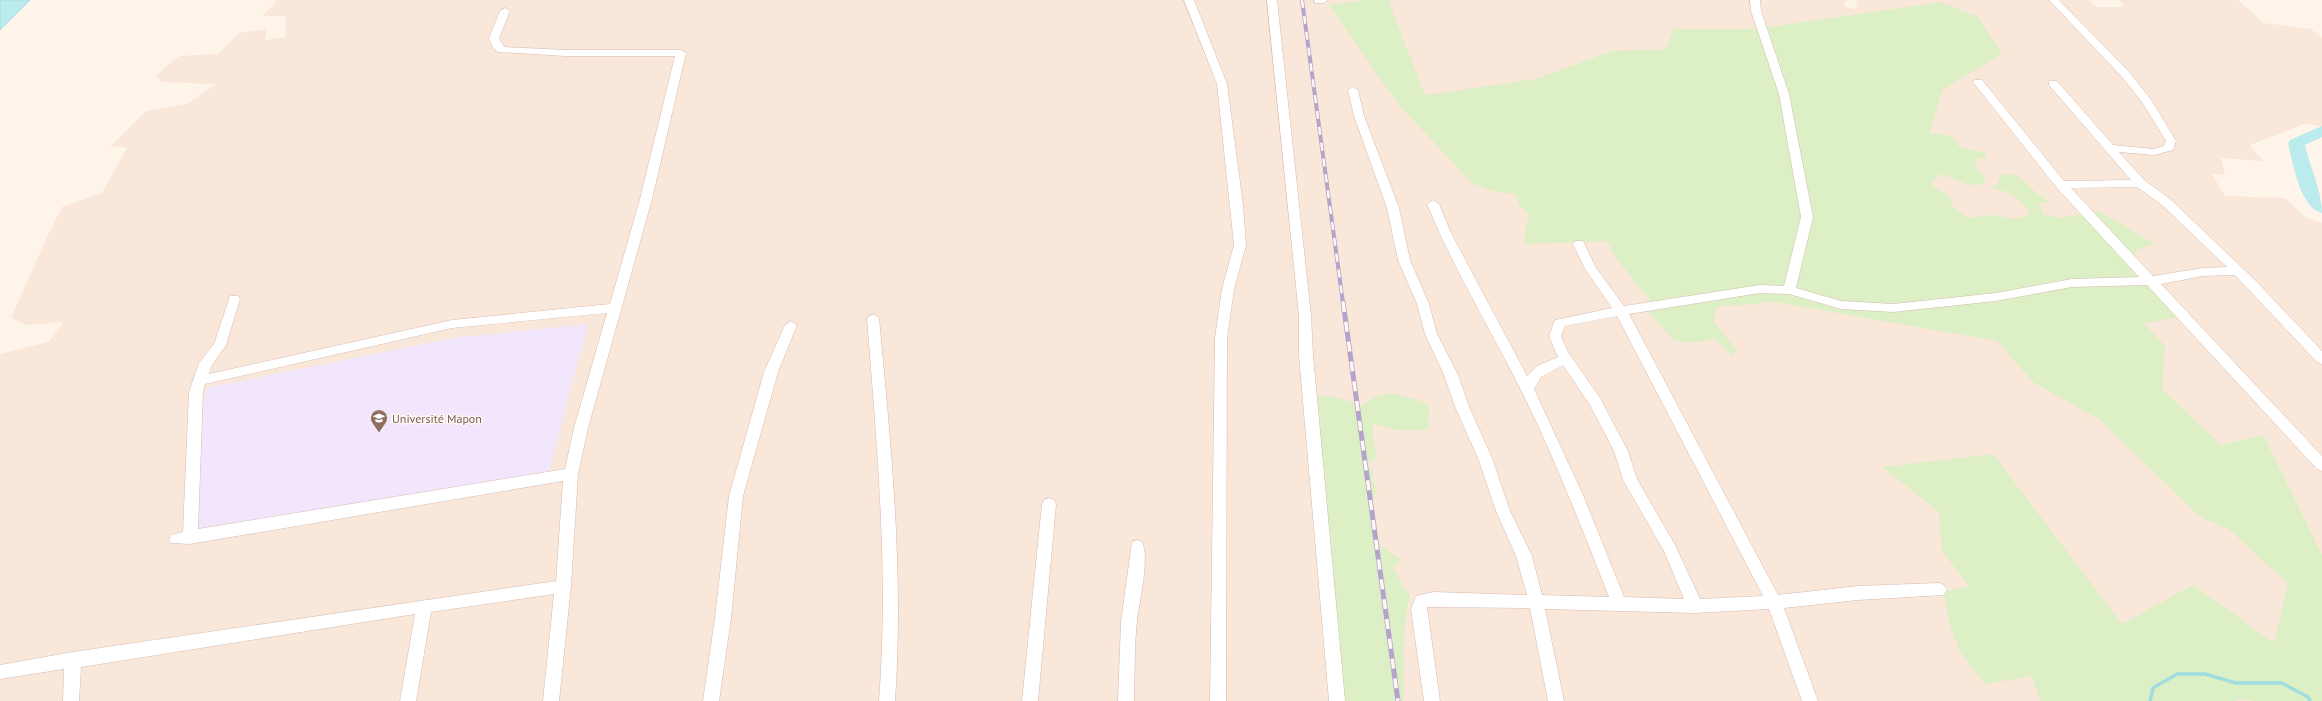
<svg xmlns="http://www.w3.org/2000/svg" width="2322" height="701" font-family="'PT Sans',sans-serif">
<rect width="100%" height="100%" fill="#fff4ea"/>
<polygon fill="#f9e7da" points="277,0 1846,0 1843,6 1856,9 1857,0 2088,0 2097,7 2124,7 2120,0 2238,0 2264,23 2311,29 2322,38 2322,126 2304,124 2250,145 2263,161 2221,158 2225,175 2212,174 2225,196 2285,198 2305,217 2322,223 2322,701 0,701 0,354 49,342 63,322 26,325 11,318 47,237 62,207 102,193 127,148 111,146 146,111 187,104 216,84 161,82 156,75 180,56 218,54 239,33 267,29 265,40 285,37 286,16 263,16"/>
<polygon fill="#f1e6fc" points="588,324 547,478 184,537 206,388 454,338"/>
<g fill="#dcefc5">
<path d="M1365 0H1388L1425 95 1536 79 1612 51 1665 49 1674 29H1756L1941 2 1977 16 2002 54 1942 90 1930 133 1952 136 1959 147 1987 153 1985 158H1978L1975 168 1983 175 1985 184 1969 185 1941 174 1930 183 1948 196 1953 206 1967 218 1991 215 2016 219 2030 214C2018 195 2010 192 1989 187L1997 185 2001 175C2018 173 2019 177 2031 188 2036 193 2043 197 2049 201L2039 204 2044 215 2061 218 2099 211 2155 244 2136 250 2133 265 2180 317 2144 323 2165 346 2162 389 2221 445 2263 435 2322 555V701H2257L2238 699 2235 701H2040L2032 676 1985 684 1961 653 1951 629 1943 592 1969 586 1942 551 1939 512 1882 467 1993 454 2122 624 2193 585 2274 643 2288 584 2229 529 2200 517 2100 420 2033 382 1997 341 1775 302 1716 307 1714 321 1737 351 1732 356 1715 339 1695 342 1675 341 1648 312 1652 303 1616 258 1607 241 1525 244V229L1530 216 1519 205 1516 194 1492 191 1472 183 1398 104 1329 5Z"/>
<path d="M1392 393C1405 398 1418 397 1429 406L1428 430H1399L1373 424V441L1377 459 1363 465 1373 470V482L1377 489 1371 504 1380 546 1401 559 1393 569 1410 596C1400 631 1406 666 1403 701H1341L1316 396 1335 397 1362 405 1377 396Z"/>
</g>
<polygon fill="#bbebec" stroke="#9fdddf" points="0,0 30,0 0,30"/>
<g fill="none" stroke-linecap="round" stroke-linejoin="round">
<polyline stroke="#9fdddf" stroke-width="3.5" points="2150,701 2153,688 2177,674 2205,674 2236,683 2282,683 2308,697 2310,701"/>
<path fill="#bbebec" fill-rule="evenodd" d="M2322 126V137L2305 145C2310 168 2322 191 2322 213 2300 208 2293 163 2288 143L2290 140Z"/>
<g stroke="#d6bbaf" stroke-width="1">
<g id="street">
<polygon points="1184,0 1194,0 1227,84 1243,205 1246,245 1234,289 1227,338 1226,701 1210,701 1215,338 1222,289 1234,245 1217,84"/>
<polygon points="1267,0 1277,0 1311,316 1313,355 1345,701 1329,701 1299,355 1299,316"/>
<polygon points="1314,0 1328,0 1323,3 1315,3"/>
<path d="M1750 0H1760L1761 11 1789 94 1813 217 1796 288 1841 301 1893 304 1996 293 2072 279 2139 277 2057 188 1973 82 1974 80H1982L2064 181 2131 180 2049 85V81H2057L2113 145 2154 149 2164 146 2166 141 2142 102 2122 77 2049 0H2059L2130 73 2152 101 2176 141 2173 150 2154 155 2119 152 2144 180 2170 199 2257 282 2322 351V364L2317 362 2235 275 2203 276 2161 284 2322 456V471L2317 469 2147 285 2072 287 1996 301 1893 312 1841 309 1789 294 1760 293 1629 314 1778 595 1858 586 1939 583 1944 585 1947 590 1944 595 1858 600 1784 608 1818 701H1802L1769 609 1695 613 1545 609 1564 701H1548L1530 608 1427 607 1440 701H1424L1411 609 1416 596 1433 592 1527 595 1516 556 1496 511 1478 458 1456 409 1444 375 1425 334 1417 304 1398 260 1387 208 1354 116 1348 90 1353 87 1358 90 1364 116 1399 208 1410 260 1429 304 1437 334 1458 375 1470 409 1492 458 1510 511 1532 556 1542 595 1609 597C1581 526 1554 456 1520 388 1489 327 1453 267 1427 204L1433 200 1439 204 1451 233 1527 376 1537 366 1558 357 1549 336 1555 320 1612 308 1585 269 1573 244 1575 241H1583L1596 268 1624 306 1760 285 1784 286 1801 217 1779 94 1751 11ZM2137 187 2162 205 2227 267 2203 268 2153 276 2071 188ZM1617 316 1763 596 1700 599 1675 545 1637 479 1628 451 1600 398 1568 352 1561 336 1565 326ZM1563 365 1590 405 1614 451 1623 480 1664 551 1684 599 1624 597 1583 495 1534 389 1541 377Z"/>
<path d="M505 8 510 11 499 38 504 47 566 50H681L686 53 652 199 588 428 578 474 571 586 559 701H543L554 594 431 612 416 701H400L415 614 81 667 79 701H63L64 669 0 679V665L73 652 556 581 563 481 190 544 171 543 169 539 171 535 183 532 189 392 199 363 214 344 230 296H238L240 299 226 345 212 365 209 374 452 320 610 304 640 199 675 56H566L498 52 493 48 489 38 500 11ZM607 313 574 428 565 469 198 529 203 392 205 384 452 328Z"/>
<path d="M873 314 879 318C891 446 904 572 895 701H879C889 573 877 446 867 318Z"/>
<polygon points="791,321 797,325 778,372 743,496 731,618 719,701 703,701 715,618 729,496 764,372 785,325"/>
<polygon points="1049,498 1054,500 1056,504 1038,701 1022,701 1042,504 1044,500"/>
<path d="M1137 540 1142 542C1150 557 1139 603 1137 621 1134 647 1135 675 1134 701H1118L1121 622 1132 542Z"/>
</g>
</g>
<use href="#street" fill="#fff" fill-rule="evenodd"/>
<g stroke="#b4a4cc" stroke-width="4">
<polyline id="rail-far1" points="1302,0 1343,303"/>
</g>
<g stroke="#b4a4cc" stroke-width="5">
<polyline id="rail" points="1343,302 1398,701"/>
</g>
<use href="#rail-far1" stroke="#fff8f2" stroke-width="2.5" stroke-dasharray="8" stroke-linecap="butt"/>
<use href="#rail" stroke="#fff8f2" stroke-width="3.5" stroke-dasharray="10" stroke-linecap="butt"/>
</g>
<defs>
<g id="university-pin" transform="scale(0.9)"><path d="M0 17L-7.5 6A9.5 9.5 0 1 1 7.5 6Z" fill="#8d6e63" stroke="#fff8f2"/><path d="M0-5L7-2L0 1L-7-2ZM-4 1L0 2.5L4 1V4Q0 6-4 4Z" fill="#fff"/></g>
</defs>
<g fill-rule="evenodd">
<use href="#university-pin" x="379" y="418"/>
</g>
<g text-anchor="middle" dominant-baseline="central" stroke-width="3" stroke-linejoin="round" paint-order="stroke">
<g font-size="12" fill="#785e54" stroke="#fff8f2" text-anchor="start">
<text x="392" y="418">Université Mapon</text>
</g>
</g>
</svg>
